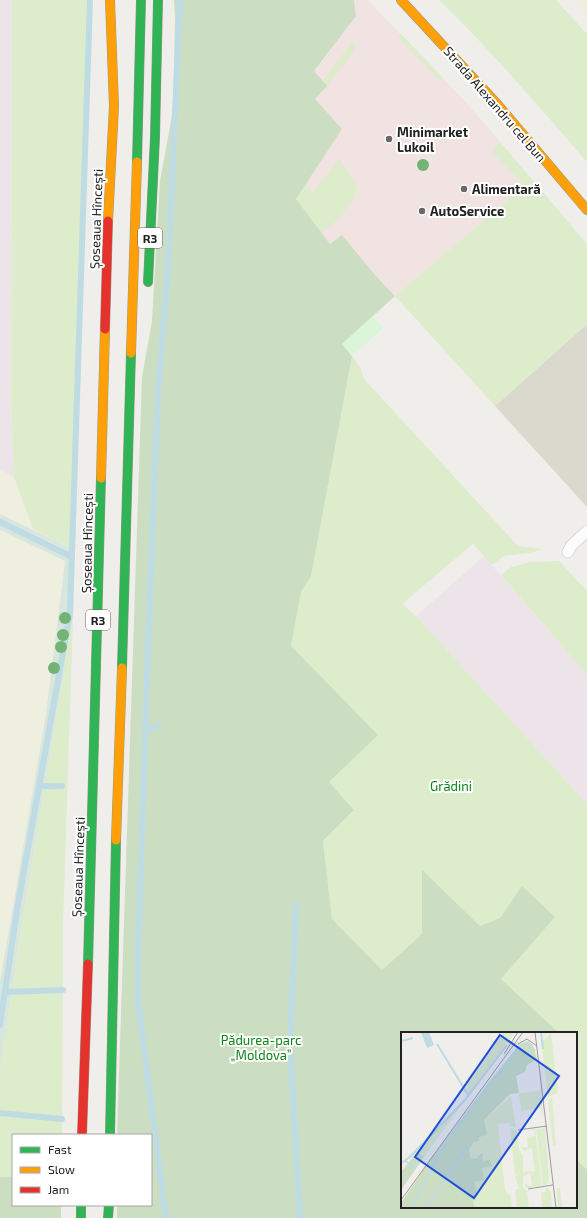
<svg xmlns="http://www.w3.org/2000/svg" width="587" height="1218" font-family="'Exo 2',sans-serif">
<rect width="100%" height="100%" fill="#f0eeeb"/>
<polygon fill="#f1e3e1" points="354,0 368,0 464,100 502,144 497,144 514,175 524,186 395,296 375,275 342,235 330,244 296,199 342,129 315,99 314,72 356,16"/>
<g fill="#ede4e9">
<polygon points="0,0 12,0 11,401 14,477 0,470"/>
<polygon points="484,556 587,675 587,804 416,616"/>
</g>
<polygon fill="#d9d9cd" points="587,324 587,507 495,406"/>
<g fill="#efefdf">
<polygon points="573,0 587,0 587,15"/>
<polygon points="0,470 14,477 33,529 0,514"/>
<polygon points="0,530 65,561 46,714 0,982"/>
</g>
<g fill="#ddeccb">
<polygon points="12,0 88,0 90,56 75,550 33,529 14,477 11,401"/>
<path d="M439 0H556L587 34V162C539 107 492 51 439 0Z"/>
<polygon points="401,34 443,78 440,81 398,37"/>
<polygon points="352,42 355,45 354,51 327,86 323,81"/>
<polygon points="497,144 502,144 587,244 587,324 495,406 395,296 524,186 492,151"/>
<polygon points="339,159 358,185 352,202 342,213 343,215 321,233 296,199 306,184 313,193"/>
<polygon points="352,356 360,367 364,379 518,546 543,549 535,552 504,556 492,565 473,544 402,604 416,616 587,804 587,1170 576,1159 576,1033 559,1033 501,979 555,917 522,887 500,918 480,926 422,871 422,934 382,970 332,919 323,841 354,810 329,782 291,646 301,592 311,576"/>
<polygon points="559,561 587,591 587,675 501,575 511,567 531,562"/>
<polygon points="73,618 63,924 62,1135 13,1135 13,1177 0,1177 0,1071 22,922"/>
</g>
<g fill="#cbdec1">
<polygon points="174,0 354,0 356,16 314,71 327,86 315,99 342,129 296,199 330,244 342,235 375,275 395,296 342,344 352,356 311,576 301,592 291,646 378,735 329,782 354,810 323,841 332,919 382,970 422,934 422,870 480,926 500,918 522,886 555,917 501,979 559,1033 402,1033 402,1207 576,1207 576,1159 587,1170 587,1218 117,1218 117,1205 151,1205 151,1135 117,1135 142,377 152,321 160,181 173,110 175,19"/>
<polygon points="0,1177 13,1177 13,1205 61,1205 61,1218 0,1218"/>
</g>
<polygon fill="#d9e6de" points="0,514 75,550 73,618 22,922 0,1071 0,982 46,714 65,561 0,530"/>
<polygon fill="#daf5da" points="373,316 383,328 352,356 342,344"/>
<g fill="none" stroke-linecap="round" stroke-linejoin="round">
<g stroke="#bfdbe3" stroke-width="6">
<polyline points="0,522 72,557"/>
<polyline points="145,732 159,725"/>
<polyline points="40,786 62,786"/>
<polyline points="296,905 290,1045 300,1218"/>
<polyline points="5,992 63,990"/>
<polyline points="0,1025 17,910 70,613 90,0"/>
<polyline points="0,1113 62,1119"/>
<polyline points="166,1218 138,1001 138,954 148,649 158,391 168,270 180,0"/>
</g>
<g stroke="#c9c8c7" stroke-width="12">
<polyline id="lane" points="568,552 571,546 587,531"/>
</g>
<g stroke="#999a82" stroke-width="10">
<g id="fast">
<polyline points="137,162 141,0"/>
<polyline points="148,282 155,137 158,0"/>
<polyline points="122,668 131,353"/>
<polyline points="88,964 101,478"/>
<polyline points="110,1135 116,840"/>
<polyline points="81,1205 81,1218"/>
<polyline points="108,1218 109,1205"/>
</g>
</g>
<g stroke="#999a82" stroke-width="10">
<g id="slow">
<polyline points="401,0 498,105 587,210"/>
<polyline points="108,221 114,106 110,0"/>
<polyline points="131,353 137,162"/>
<polyline points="101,478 105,329"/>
<polyline points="116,840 122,668"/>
</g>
</g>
<g stroke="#999a82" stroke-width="10">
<g id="jam">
<polyline points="105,329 108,221"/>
<polyline points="82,1135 88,964"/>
</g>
</g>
<use href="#lane" stroke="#fdfcfc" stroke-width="11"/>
<use href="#fast" stroke="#30b455" stroke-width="9"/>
<use href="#slow" stroke="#ff9f0a" stroke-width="9"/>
<use href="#jam" stroke="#e5322d" stroke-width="9"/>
</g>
<g fill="#73b476">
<circle cx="423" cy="165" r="6"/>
<circle cx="65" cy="618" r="6"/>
<circle cx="63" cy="635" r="6"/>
<circle cx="61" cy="647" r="6"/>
<circle cx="54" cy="668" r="6"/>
</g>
<g fill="#6a6968" stroke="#fff" stroke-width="1.5">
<circle cx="389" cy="139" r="4"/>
<circle cx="464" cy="189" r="4"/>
<circle cx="422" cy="211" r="4"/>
</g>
<g text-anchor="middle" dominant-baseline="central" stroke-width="4" stroke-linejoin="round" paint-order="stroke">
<g fill="#fff" stroke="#646464" stroke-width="1">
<rect x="138" y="228" width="24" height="20" rx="3"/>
<rect x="86" y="610" width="24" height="20" rx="3"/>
</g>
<g font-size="12" font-weight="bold" fill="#222">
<text x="150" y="238">R3</text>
<text x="98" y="620">R3</text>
</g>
<g font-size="13" fill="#222" stroke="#fff">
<text transform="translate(495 104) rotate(49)">Strada Alexandru cel Bun</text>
<text transform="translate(96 219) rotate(-88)">Șoseaua Hîncești</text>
<text transform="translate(87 543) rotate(-89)">Șoseaua Hîncești</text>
<text transform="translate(78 867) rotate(-88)">Șoseaua Hîncești</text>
</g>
<g font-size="13" font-weight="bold" fill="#222" stroke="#fff" text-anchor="start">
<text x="397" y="132">Minimarket<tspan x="397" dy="15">Lukoil</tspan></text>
<text x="472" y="189">Alimentară</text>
<text x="430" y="211">AutoService</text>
</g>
<g font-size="13" fill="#0c8416" stroke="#fff">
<text x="451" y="786">Grădini</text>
<text x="261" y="1040">Pădurea-parc<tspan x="261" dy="15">„Moldova”</tspan></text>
</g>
</g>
<g transform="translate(401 1032)">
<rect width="176" height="176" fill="#f0eeeb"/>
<path d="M103 0H114L68 64 66 59 67 52ZM144 0 145 6 150 1 157 61 147 65 140 9 145 7ZM139 53 142 85V86L140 76 120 79 118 61 138 59ZM110 64 115 96 109 94 108 91 97 92 104 158 110 164 111 176H72V169L76 163 74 150 81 136 90 134 82 129 80 120 76 126 70 127 68 118 77 105 83 88ZM151 66 155 113 152 114 147 68ZM63 70 23 125 15 120 37 97ZM109 96 116 99 118 117 122 124V155L126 159 128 176H116L114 157H118L114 144 117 143 114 142ZM144 96 148 146 146 153 142 154 135 97ZM134 97 141 154 128 156 124 155V152L131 154 129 141 122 144V141L125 139 134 140 131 116 123 119 119 114 127 116 126 105 134 104 133 98H129ZM140 155 141 160H144L146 155 150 161 151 176H141ZM156 156H159L161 176H157Z" fill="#ddeccb"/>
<path d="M127 9 132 13 136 27 126 33 124 40 115 44 118 61 109 62 83 88 86 103 78 105V109L73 110 68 118 70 127 76 126 81 120 82 129 89 128 91 134 81 136 83 148 74 150 76 163 72 169 73 175 0 176V171L29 128 87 51 119 12ZM16 120 23 125 0 158V140Z" fill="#cbdec1"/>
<path d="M41 16 68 64 7 128 0 132 67 64Z" fill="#d9e6de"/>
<path d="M20 0H28L33 13 26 16Z" fill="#bfdbe3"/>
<path fill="none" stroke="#bfdbe3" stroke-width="2" d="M140 0 142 17M0 9 12 6M36 12 67 63M47 107 119 13 126 12 134 19M4 129 15 136M0 131 9 125 63 69 106 13M10 176 46 109M26 176 66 114"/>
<path fill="none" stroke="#9e9c9b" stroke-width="1" d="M134 0 155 176M117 12 126 7 136 14M103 22 117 0M117 98 146 94M127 157 152 153M0 168 122 0"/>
<path fill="#1d4ed8" fill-opacity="0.15" stroke="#1d4ed8" stroke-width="2" d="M99 3 158 44 73 166 14 125Z"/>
<rect width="176" height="176" fill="none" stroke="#222" stroke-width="2"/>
</g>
<rect x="12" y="1134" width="140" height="72" fill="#ffffff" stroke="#a7a7a7"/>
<rect x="20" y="1147" width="20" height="6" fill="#30b455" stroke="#a7a7a7"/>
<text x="48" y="1154" font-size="12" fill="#222222">Fast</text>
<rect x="20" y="1167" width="20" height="6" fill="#ff9f0a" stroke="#a7a7a7"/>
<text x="48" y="1174" font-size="12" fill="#222222">Slow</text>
<rect x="20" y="1187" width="20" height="6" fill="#e5322d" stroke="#a7a7a7"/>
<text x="48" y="1194" font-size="12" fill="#222222">Jam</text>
</svg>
